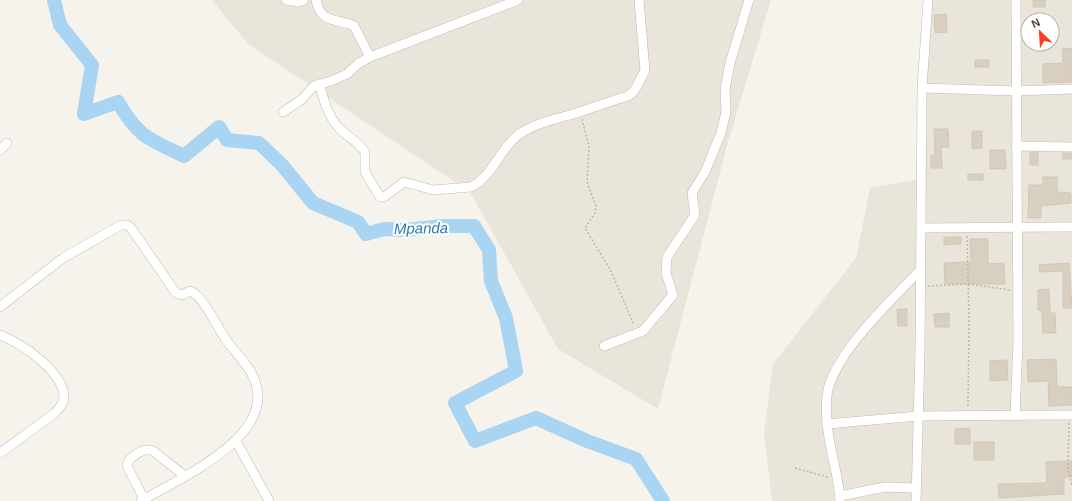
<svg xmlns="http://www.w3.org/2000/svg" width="1072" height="501" font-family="Helvetica,sans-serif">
<rect width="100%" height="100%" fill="#f6f3ec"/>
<g fill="#eae5da" fill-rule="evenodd">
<polygon points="212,0 771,0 728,142 658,409 558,349 470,192 248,44"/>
<path d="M925 0H1072V501H772L764 434 773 364 856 258 870 188 920 179ZM1028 20H1052V44H1028Z"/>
</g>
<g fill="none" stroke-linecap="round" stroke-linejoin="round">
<path stroke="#a9d4f2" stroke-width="14" d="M54 0 60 25 92 65 84 114 118 102C138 137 149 139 184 156L219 127 227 140 259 143 282 165 313 203 358 222 366 234 384 229 405 230 443 226H474L489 250 491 281 506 318 516 371 455 403 475 441 536 418 587 441 636 459 663 501"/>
</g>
<g fill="#d8cfc1" stroke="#d3c7b4">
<rect x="1033" y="0" width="12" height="7"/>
<polygon points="946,14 947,32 935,33 934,15"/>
<polygon points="1072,48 1072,82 1043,83 1043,64 1063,63 1062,49"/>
<rect x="975" y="60" width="14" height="7"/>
<polygon points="934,129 948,129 949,147 941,147 942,168 931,168 931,156 935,155"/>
<polygon points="972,131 982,131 982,148 972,149"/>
<polygon points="990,150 1005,150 1006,169 990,169"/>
<rect x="1030" y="152" width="8" height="13"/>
<rect x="1063" y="153" width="9" height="6"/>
<rect x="968" y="174" width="15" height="6"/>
<polygon points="1043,177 1057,177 1057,192 1071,193 1071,203 1041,206 1041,218 1028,218 1029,185 1043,185"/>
<polygon points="944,237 961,237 961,244 944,245"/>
<polygon points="970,239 988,239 988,264 1004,263 1005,284 945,284 944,263 971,262"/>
<polygon points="1069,263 1072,308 1063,308 1063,271 1040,272 1039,265"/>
<polygon points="1049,289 1050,313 1055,313 1056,333 1043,333 1042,310 1038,310 1038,290"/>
<polygon points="897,309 907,309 907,326 898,326"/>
<polygon points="949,313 949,327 935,327 934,314"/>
<polygon points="1056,359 1057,387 1072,387 1072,405 1049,406 1048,381 1028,382 1027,360"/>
<polygon points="1007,360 1008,380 990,381 990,361"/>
<polygon points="970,428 970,444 955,444 955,429"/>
<rect x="974" y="442" width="20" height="18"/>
<polygon points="1072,461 1072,477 1064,477 1064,494 999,498 998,484 1047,483 1046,462"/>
</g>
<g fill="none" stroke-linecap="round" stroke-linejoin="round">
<g stroke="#c2bbae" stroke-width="10">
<g id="street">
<polyline points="286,0 298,2 304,0"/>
<path d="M316 0C320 21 332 19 350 24L354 26 370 57"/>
<path d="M319 84C324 100 328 117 340 129 349 138 359 142 365 152V172L380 197H384L404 182 433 190 471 187C492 177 500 149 518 135 533 124 552 120 570 115 589 109 608 102 628 96L634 91 645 71 639 0"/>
<polyline points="922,88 1016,91 1072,89"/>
<polyline points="283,112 301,100 314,86 331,81 347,74 359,63 370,57 518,0"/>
<polyline points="1016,146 1072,147"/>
<polyline points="0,150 7,143"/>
<polyline points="922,228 1072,227"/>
<path d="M0 307 63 258 121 225H127L131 228 176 293 182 295 190 291C203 295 218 329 227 341 236 354 250 366 255 381 276 437 178 479 141 501"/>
<path d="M0 335C21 343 64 372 64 397 64 404 59 408 55 413L0 453"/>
<polyline points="604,346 643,331 673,295 666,273 667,257 695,215 692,193 705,172 721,133 726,112 725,89 730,63 749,0"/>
<polyline points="1015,416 1018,341 1016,0"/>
<polyline points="827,424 918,416 1072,415"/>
<polyline points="236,441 269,501"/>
<polyline points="840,496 885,487 916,488"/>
<path d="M144 499 127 466 129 460C136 454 144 447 153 451L185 476"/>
<path d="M840 501C839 475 829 449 827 423 826 411 825 395 830 383 845 343 891 301 921 269"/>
<polyline points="916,501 920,351 922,88 928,0"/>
</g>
</g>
<g stroke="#c4b79f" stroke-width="1.5" stroke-dasharray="2 2" stroke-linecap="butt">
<polyline points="582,119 589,147 587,182 596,206 595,213 585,228 611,271 634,325"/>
<polyline points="967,236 969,319 968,408"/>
<polyline points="928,286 968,284 1010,290"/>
<polyline points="1069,423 1068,468 1072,486"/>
<polyline points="795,468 828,477"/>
</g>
<use href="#street" stroke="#fff" stroke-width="9"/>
</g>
<g text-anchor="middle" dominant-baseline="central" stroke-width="4" stroke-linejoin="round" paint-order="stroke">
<g font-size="15" font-style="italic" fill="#2e7ab2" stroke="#fff">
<text transform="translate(421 228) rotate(-1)">Mpanda</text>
</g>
</g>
<g transform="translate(1040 32) rotate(335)"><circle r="19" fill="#ffffff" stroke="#b7b4b0"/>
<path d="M0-3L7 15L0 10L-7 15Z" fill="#fc3f1d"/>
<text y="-6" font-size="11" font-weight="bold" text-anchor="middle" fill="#4b4439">N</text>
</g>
</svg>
